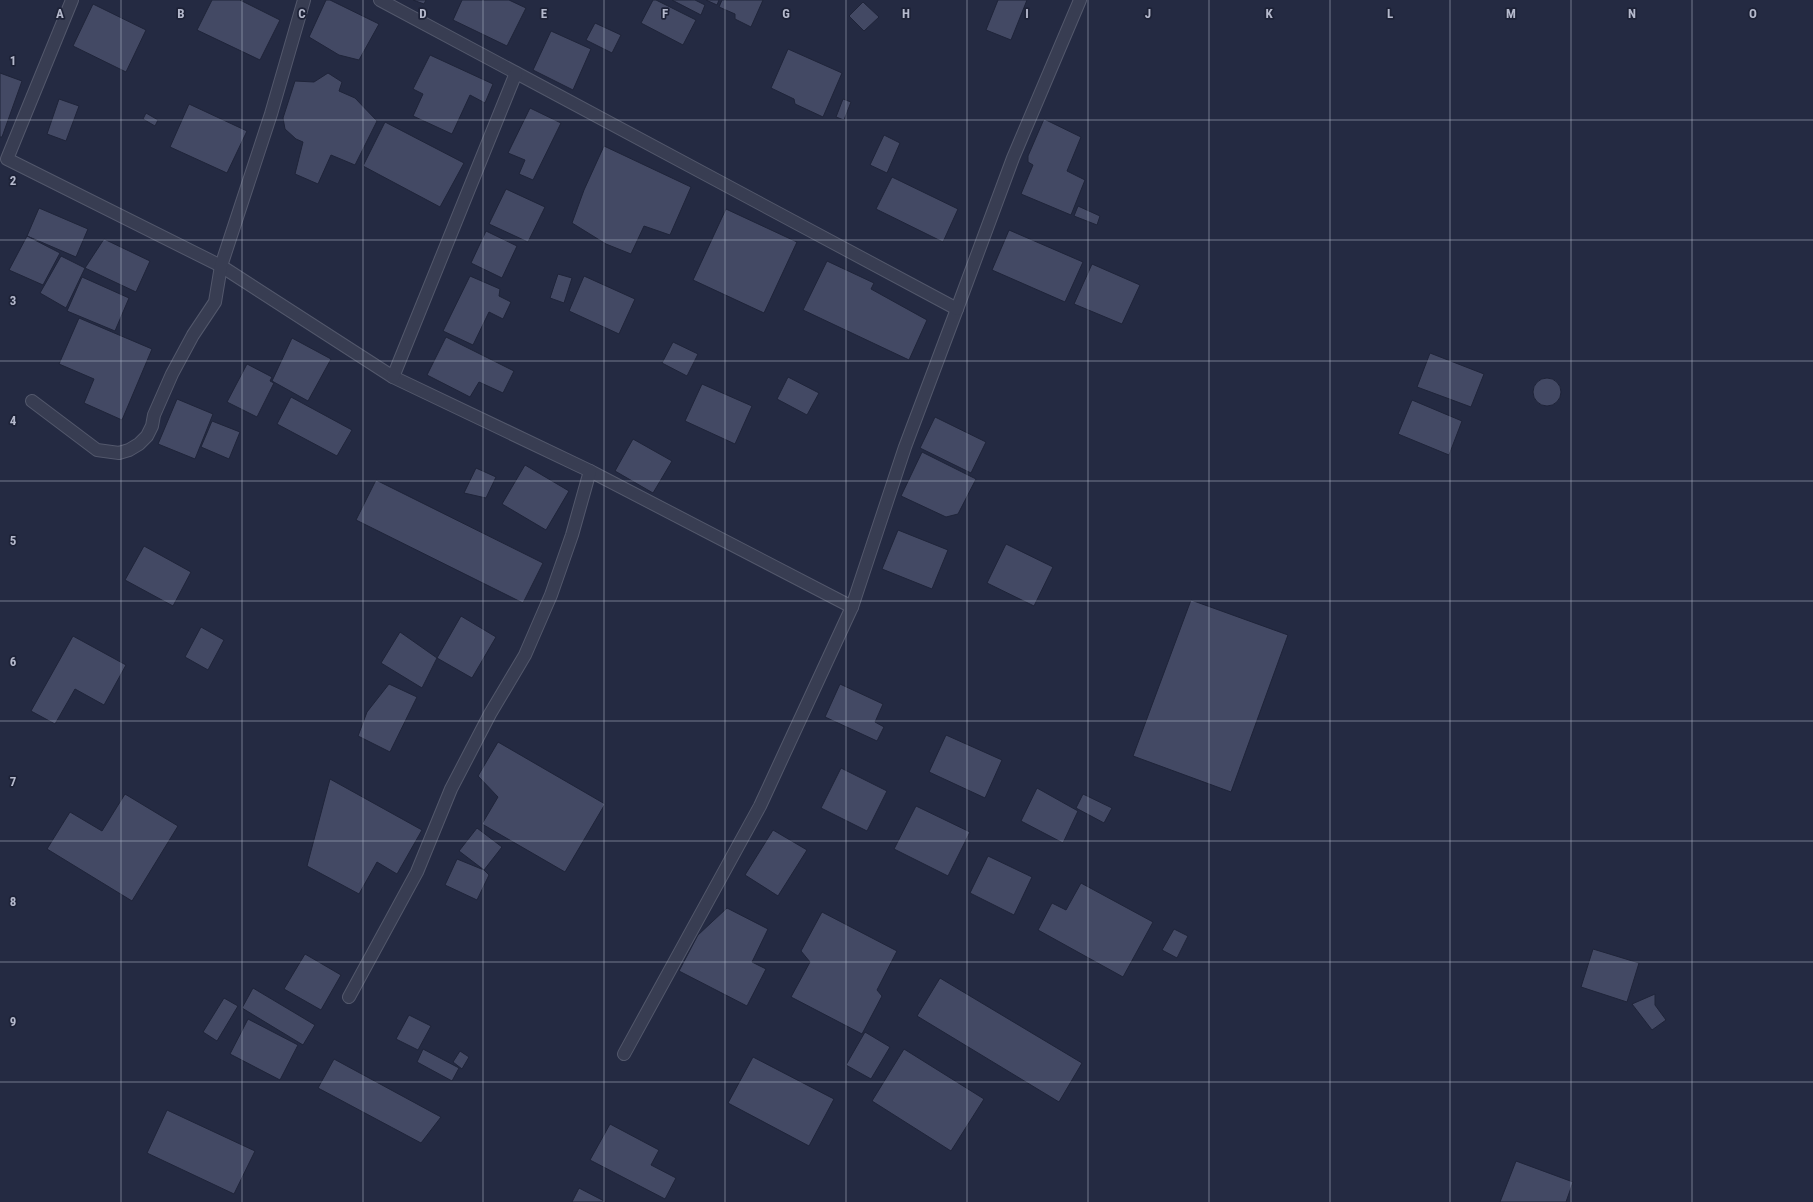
<svg xmlns="http://www.w3.org/2000/svg" width="1813" height="1202" font-family="'Roboto Condensed',sans-serif">
<rect width="100%" height="100%" fill="#242a42"/>
<g fill="#434964" stroke="#1f2439">
<polygon points="212,0 240,0 280,20 260,60 197,30"/>
<polygon points="326,0 330,0 379,24 359,60 339,55 309,37"/>
<polygon points="413,0 426,0 424,4"/>
<polygon points="462,0 509,0 526,8 507,46 453,20"/>
<polygon points="653,0 656,0 696,20 683,45 641,23"/>
<polygon points="672,0 695,0 705,5 701,15"/>
<polygon points="706,0 719,0 717,5"/>
<polygon points="722,0 763,0 751,27 735,19 735,14 719,7"/>
<polygon points="998,0 1027,0 1011,40 986,30"/>
<polygon points="863,2 879,17 864,31 849,16"/>
<polygon points="93,4 146,30 126,72 73,46"/>
<polygon points="595,23 621,35 612,53 586,40"/>
<polygon points="551,31 591,49 573,90 533,70"/>
<polygon points="788,49 842,73 823,117 795,104 794,99 771,88"/>
<polygon points="430,55 493,84 485,103 470,95 452,134 413,116 423,94 413,89"/>
<polygon points="0,73 22,81 2,137 0,137"/>
<polygon points="328,73 342,82 339,91 355,98 377,121 355,165 331,155 318,184 295,174 303,142 296,139 285,129 283,118 295,81 314,82"/>
<polygon points="59,99 79,106 66,141 47,134"/>
<polygon points="843,99 851,102 844,120 836,117"/>
<polygon points="189,104 247,131 227,173 170,147"/>
<polygon points="530,108 561,123 533,180 519,174 525,160 508,153"/>
<polygon points="146,113 158,120 155,126 143,119"/>
<polygon points="1044,119 1081,137 1067,171 1085,180 1071,215 1021,194 1033,165 1028,162 1028,156"/>
<polygon points="385,122 464,163 440,207 363,166"/>
<polygon points="884,135 900,143 887,173 870,165"/>
<polygon points="604,146 691,187 670,235 644,226 631,254 606,244 572,223 584,190"/>
<polygon points="892,177 958,209 943,242 876,209"/>
<polygon points="506,189 545,207 528,242 489,224"/>
<polygon points="1078,206 1100,216 1097,225 1074,216"/>
<polygon points="39,208 88,229 76,257 27,236"/>
<polygon points="726,209 797,242 764,313 693,280"/>
<polygon points="1009,230 1083,262 1065,302 992,270"/>
<polygon points="486,231 517,246 502,278 471,263"/>
<polygon points="27,236 60,253 43,285 9,270"/>
<polygon points="104,239 150,261 136,292 85,268"/>
<polygon points="61,256 85,268 66,308 40,293"/>
<polygon points="827,261 874,283 871,289 927,320 909,360 803,310"/>
<polygon points="1092,264 1140,285 1122,324 1074,304"/>
<polygon points="558,274 572,278 564,303 550,298"/>
<polygon points="470,276 500,289 499,296 511,302 503,319 489,312 473,345 443,331"/>
<polygon points="584,276 635,299 619,334 569,311"/>
<polygon points="82,277 129,298 115,331 67,311"/>
<polygon points="79,318 152,349 122,420 84,403 94,379 59,364"/>
<polygon points="446,337 514,371 503,393 479,382 470,397 427,375"/>
<polygon points="292,338 331,359 308,401 272,381"/>
<polygon points="673,342 698,354 687,376 662,363"/>
<polygon points="1430,353 1484,374 1471,407 1417,387"/>
<polygon points="247,364 272,377 270,381 274,383 257,417 227,402"/>
<polygon points="788,377 819,393 807,415 777,399"/>
<circle cx="1547" cy="392" r="14"/>
<polygon points="702,384 752,406 735,444 685,421"/>
<polygon points="291,397 352,430 337,456 277,424"/>
<polygon points="177,399 213,414 195,459 158,444"/>
<polygon points="1412,400 1462,421 1449,455 1398,434"/>
<polygon points="935,417 986,442 971,473 920,448"/>
<polygon points="212,421 240,432 229,459 201,447"/>
<polygon points="633,439 672,461 653,493 615,471"/>
<polygon points="922,452 976,479 958,514 946,517 901,496"/>
<polygon points="525,465 569,491 546,530 502,504"/>
<polygon points="476,468 496,477 486,498 464,493"/>
<polygon points="376,480 543,563 523,603 356,520"/>
<polygon points="898,530 948,550 932,589 882,569"/>
<polygon points="1006,544 1053,567 1034,606 987,583"/>
<polygon points="144,546 191,572 173,606 125,580"/>
<polygon points="1191,600 1288,635 1231,792 1133,756"/>
<polygon points="461,616 496,637 472,678 437,658"/>
<polygon points="201,627 224,640 208,670 185,657"/>
<polygon points="400,632 437,658 422,688 381,663"/>
<polygon points="73,636 126,665 104,705 75,689 55,724 31,711"/>
<polygon points="389,684 417,697 390,752 358,736 367,712"/>
<polygon points="840,684 883,704 875,722 884,727 877,741 825,717"/>
<polygon points="946,735 1002,760 985,798 929,772"/>
<polygon points="498,742 605,804 565,872 482,824 498,797 478,776"/>
<polygon points="841,768 887,791 867,831 821,808"/>
<polygon points="330,779 422,830 397,874 377,862 359,894 307,866"/>
<polygon points="1037,788 1078,811 1063,843 1021,821"/>
<polygon points="125,794 178,826 132,901 47,849 70,812 102,831"/>
<polygon points="1083,794 1112,808 1104,823 1076,808"/>
<polygon points="916,806 970,832 948,876 894,849"/>
<polygon points="477,828 502,847 484,870 459,851"/>
<polygon points="773,830 807,850 778,896 745,875"/>
<polygon points="988,856 1032,877 1014,915 970,893"/>
<polygon points="457,859 484,870 489,875 477,900 445,885"/>
<polygon points="1081,883 1153,922 1123,977 1038,930 1052,903 1066,910"/>
<polygon points="727,908 768,929 752,962 766,969 747,1006 679,971 698,935"/>
<polygon points="822,912 897,951 877,990 882,996 862,1034 791,997 810,962 801,951"/>
<polygon points="1174,929 1188,936 1177,958 1162,950"/>
<polygon points="1593,949 1639,963 1627,1002 1581,987"/>
<polygon points="305,954 341,975 321,1010 284,989"/>
<polygon points="940,978 1082,1063 1059,1102 917,1016"/>
<polygon points="253,988 315,1025 303,1045 242,1008"/>
<polygon points="1655,994 1655,1005 1666,1020 1652,1030 1632,1004"/>
<polygon points="224,998 238,1006 217,1041 203,1032"/>
<polygon points="409,1015 431,1026 418,1050 396,1039"/>
<polygon points="248,1019 298,1045 280,1080 230,1054"/>
<polygon points="865,1032 890,1047 871,1079 846,1065"/>
<polygon points="423,1049 459,1068 452,1081 417,1062"/>
<polygon points="904,1049 984,1099 951,1151 872,1101"/>
<polygon points="460,1051 469,1057 462,1069 453,1062"/>
<polygon points="753,1057 834,1099 809,1146 728,1103"/>
<polygon points="334,1059 441,1117 421,1143 318,1088"/>
<polygon points="167,1110 255,1151 234,1194 147,1153"/>
<polygon points="610,1124 659,1150 651,1165 676,1178 665,1199 590,1160"/>
<polygon points="1516,1161 1573,1182 1566,1202 1500,1202"/>
<polygon points="579,1188 606,1202 572,1202"/>
</g>
<g fill="none" stroke-linecap="round" stroke-linejoin="round">
<g stroke="#53586c" stroke-width="14">
<g id="service">
<polyline points="590,471 852,607"/>
<polyline points="624,1054 760,806 852,607 905,447 957,309"/>
</g>
</g>
<g stroke="#53586c" stroke-width="14">
<g id="minor">
<polyline points="72,0 7,159 221,266 393,377 590,471 572,535 551,595 525,655 490,714 451,789 417,872 349,997"/>
<polyline points="380,0 957,309 1013,158 1080,0"/>
<polyline points="393,377 516,73"/>
<polyline points="32,401 97,450 119,453 129,450 139,444 147,436 152,426 154,415 172,374 193,335 215,302 221,266 271,114 304,0"/>
</g>
</g>
<use href="#service" stroke="#383d52" stroke-width="12"/>
<use href="#minor" stroke="#383d52" stroke-width="12"/>
</g>
<path fill="none" stroke="#b5b9cc" stroke-width="1" stroke-opacity="0.55" d="M121 0V1202M242 0V1202M363 0V1202M483 0V1202M604 0V1202M725 0V1202M846 0V1202M967 0V1202M1088 0V1202M1209 0V1202M1330 0V1202M1450 0V1202M1571 0V1202M1692 0V1202M0 120H1813M0 240H1813M0 361H1813M0 481H1813M0 601H1813M0 721H1813M0 841H1813M0 962H1813M0 1082H1813"/>
<g font-size="13" text-anchor="middle" font-weight="bold" fill="#b5b9cc" stroke="#1d2237" stroke-width="3.5" stroke-linejoin="round" paint-order="stroke">
<text x="60" y="18">A</text>
<text x="181" y="18">B</text>
<text x="302" y="18">C</text>
<text x="423" y="18">D</text>
<text x="544" y="18">E</text>
<text x="665" y="18">F</text>
<text x="786" y="18">G</text>
<text x="906" y="18">H</text>
<text x="1027" y="18">I</text>
<text x="1148" y="18">J</text>
<text x="1269" y="18">K</text>
<text x="1390" y="18">L</text>
<text x="1511" y="18">M</text>
<text x="1632" y="18">N</text>
<text x="1753" y="18">O</text>
<text x="13" y="65">1</text>
<text x="13" y="185">2</text>
<text x="13" y="305">3</text>
<text x="13" y="425">4</text>
<text x="13" y="545">5</text>
<text x="13" y="666">6</text>
<text x="13" y="786">7</text>
<text x="13" y="906">8</text>
<text x="13" y="1026">9</text>
</g>
</svg>
